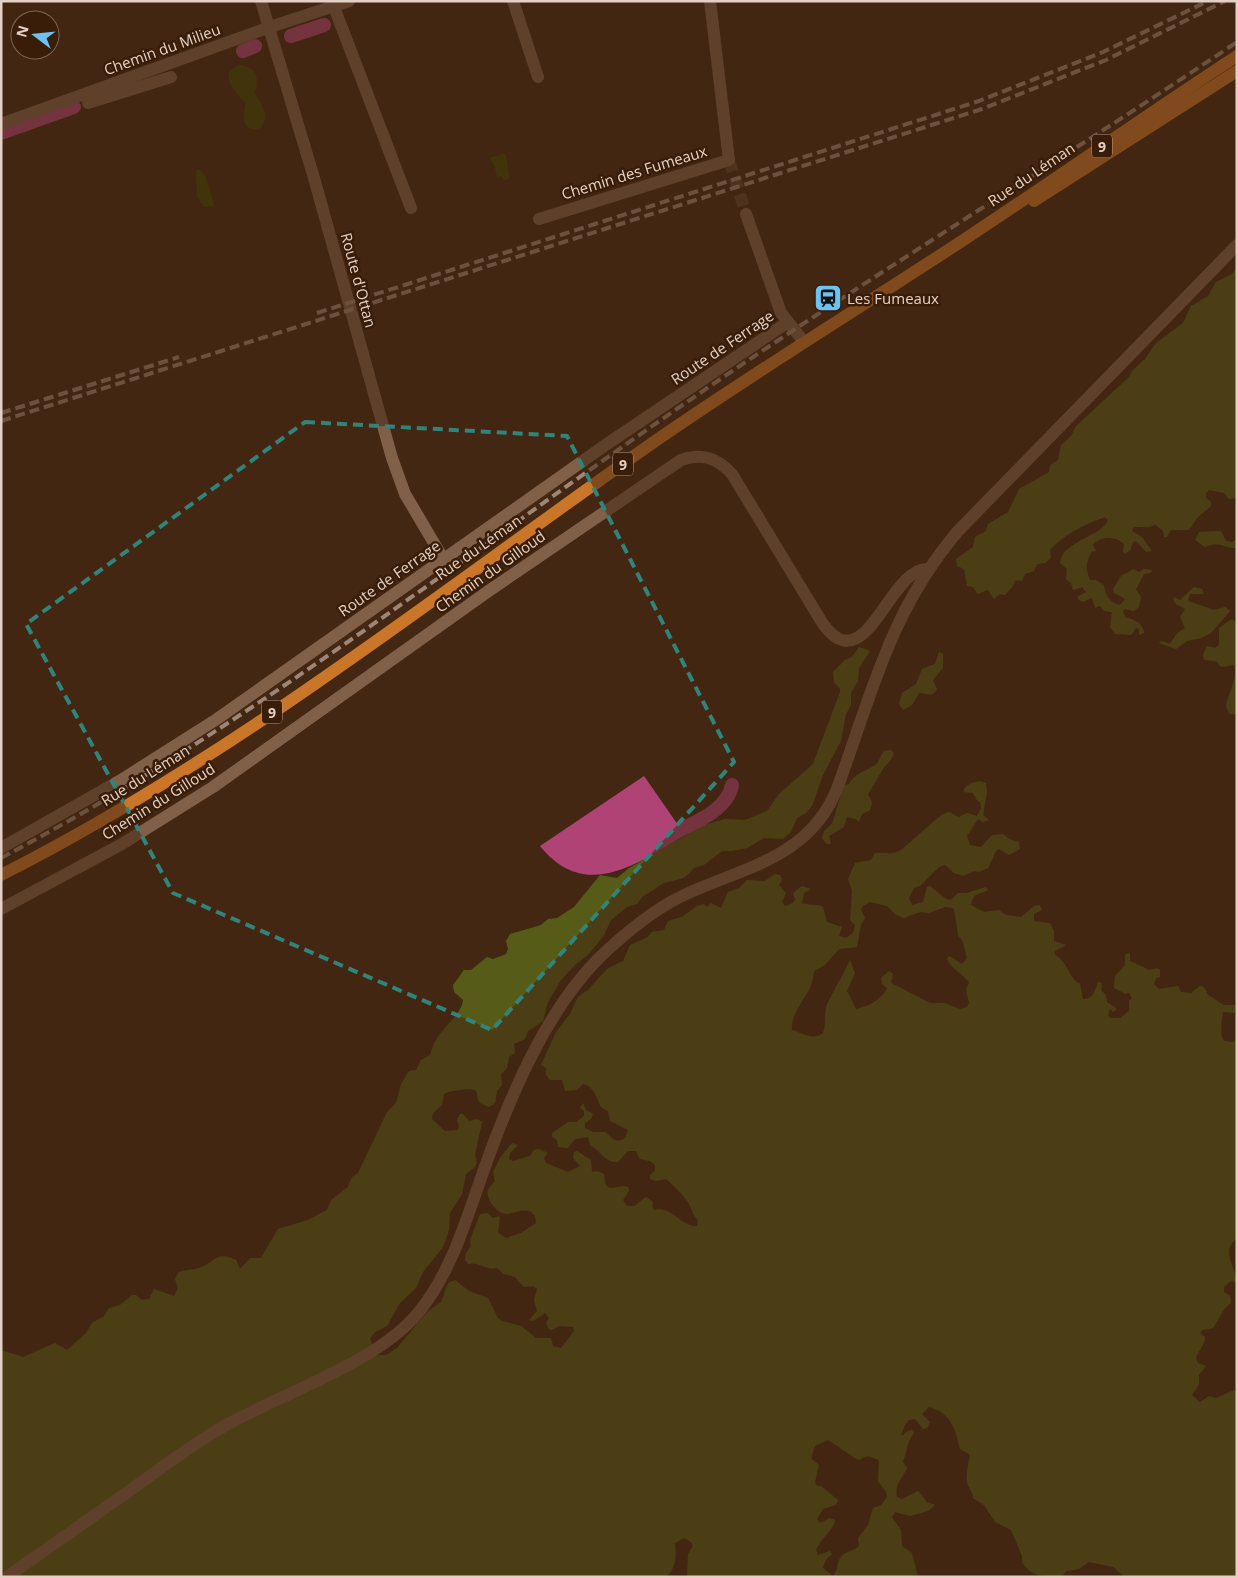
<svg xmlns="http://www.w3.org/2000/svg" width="1238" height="1578" font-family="'Open Sans',sans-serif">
<rect width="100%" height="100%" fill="#442712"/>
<g fill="#404601">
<path d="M241 65C257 68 259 78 255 93 262 105 270 115 261 128 242 134 243 116 246 103 236 93 215 72 241 65Z"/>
<path d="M505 153C508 162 507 170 510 178L504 180 502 176 497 177 495 167 490 158Z"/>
<polygon points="199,169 206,177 214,206 204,207 197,197 196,171"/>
</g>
<g fill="#565c17" fill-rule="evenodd">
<path d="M1237 267V498L1229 499 1224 493 1209 490 1206 493V498L1211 502V506L1197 518 1189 530H1171L1167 537H1164L1163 531 1156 525 1149 527H1134L1132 531 1142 537 1152 551 1146 552 1136 541 1133 542 1130 551 1125 553 1123 552 1124 544C1116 536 1100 536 1093 545L1096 551 1091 552C1086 566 1085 567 1090 580H1096L1104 585C1105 595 1110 603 1120 605L1125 599 1114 593 1113 589 1121 576 1133 569 1139 572 1144 569 1152 570 1151 573 1144 574 1136 589 1141 597 1139 607 1134 611 1124 609 1123 612 1126 618C1133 618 1145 625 1144 633L1139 635V629L1136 628 1131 635 1115 634 1110 627 1112 612 1104 611 1100 606 1095 608 1092 598 1083 602 1078 599 1077 597 1086 592 1082 587 1073 590 1071 583 1066 579 1067 569 1060 563C1062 541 1103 536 1108 520L1105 517C1088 523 1062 535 1050 550L1051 558 1045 563 1037 564 1034 571 1025 574 1022 581 1015 580 1013 586 1005 595 1000 594 994 599 988 590 978 594 973 587 967 586 964 569 957 566 956 559 973 547 975 537 986 531 988 524 1008 512 1019 489 1049 472 1050 465 1058 460 1061 445 1071 436 1076 426 1129 377 1133 370 1145 359 1156 343 1183 323 1191 306 1208 296 1216 282 1232 274Z"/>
<path d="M1221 531 1226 541 1232 542 1237 539V548C1224 548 1218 540 1205 547L1195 540 1199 532Z"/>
<polygon points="1194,587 1202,589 1204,594 1190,594 1188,601 1214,610 1225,607 1230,611 1211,633 1201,638 1187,641 1176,649 1159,643 1161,641 1170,644 1177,633 1185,628 1180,617 1185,609 1176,604 1173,599 1175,597 1180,600"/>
<path d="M1232 619 1237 622V714H1230L1226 707C1228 694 1238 678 1234 665L1221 667 1216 661 1204 660 1203 655 1207 646 1215 648 1219 645V628Z"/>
<path d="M859 647 870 651 859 668 858 681 851 693V705L846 714 841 741 823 775 812 806 806 813 797 818 791 832 783 839 764 838 747 848 732 851H722L704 865 694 868 684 878 664 883 642 897 637 904 627 907 611 920 604 935 588 955 575 965 561 980 548 1002 543 1021 528 1031 525 1039 514 1044 515 1053 509 1057 507 1068 501 1074 502 1085 497 1091 495 1103 489 1107 480 1103C477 1099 478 1095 476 1091 473 1087 448 1091 444 1094L442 1105 433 1113 432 1119 445 1131 458 1130 459 1126 457 1120 460 1114H463L469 1121 477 1119 482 1122 475 1155 477 1163 474 1168 466 1174 462 1194 450 1213 449 1230 443 1247 423 1272 416 1288 400 1303 387 1326 375 1332 370 1339 377 1355H386L397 1348 427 1312 441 1302 448 1283 455 1280 469 1291 488 1298 498 1318 502 1321 521 1326 536 1338H551L553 1346 561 1348 574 1331 573 1327 559 1326 551 1330 548 1328 546 1323 549 1318 545 1313 533 1321 529 1320 537 1311 534 1300 537 1289 534 1286 524 1287 515 1277 504 1274 497 1268C486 1271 479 1261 468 1264L465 1260 466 1253 471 1246 470 1240 480 1214 487 1213 493 1218 499 1216 500 1218 498 1233 506 1238 521 1233 536 1223 535 1216 530 1211C518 1209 515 1214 506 1214 497 1214 485 1198 488 1190 489 1187 493 1184 495 1181L493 1172 500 1158 512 1143 518 1145 510 1153 509 1159 513 1161 530 1156 534 1150 539 1149 548 1153 544 1158 546 1163 568 1172 580 1166 573 1158 574 1152 577 1151 591 1160 592 1172 597 1171 604 1174C605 1177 604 1180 605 1183 608 1193 621 1184 628 1187L629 1191 623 1200 627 1206H634L646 1197 653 1202 652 1206 654 1210C671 1205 681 1227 697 1226L698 1220C693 1215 693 1213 690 1206 687 1198 673 1185 666 1179L656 1181 650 1179V1175L655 1171V1165L650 1161 640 1159 636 1151H628L618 1162C605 1163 601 1151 591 1146L588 1137 575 1139 568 1148 558 1147 557 1140 552 1137V1133L568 1122H576L584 1116V1111L580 1108 583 1103 586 1110 593 1114 591 1119 585 1123V1128L593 1132H606C612 1139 617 1144 625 1138L628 1130 610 1121 608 1111 601 1107C597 1098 593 1085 583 1084L577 1090 565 1091 562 1080H550L546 1075V1068L541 1065 556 1032 570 1014 578 997 588 990 607 969 623 961 630 945 648 937 652 932 664 930 668 921 682 917 697 906 704 904 707 907 711 903 721 908 728 892 739 888 747 880 765 881 775 874 780 875 782 879 779 885 786 893 782 902 785 906 793 903 795 900 793 893 802 886 811 889 804 893 802 903C808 906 815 903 823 907L827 922 842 927 839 936 846 938 853 933 855 925 850 920 852 890 848 879 855 863 871 860 875 853C883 852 892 855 899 851 909 846 941 811 949 812 953 813 955 816 959 817L967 813 977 816 981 808 980 802 976 799 973 793 964 792V789C969 783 978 779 986 783L987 792 983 815 989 820 983 822 978 819 967 836 970 845 981 847 992 835 1003 834 1009 839 1019 842 1020 849 1009 855 999 849 996 851 988 868 979 872 974 871 964 876 954 873 945 865 939 867 920 886 914 888 909 898 912 905 923 902 927 887 930 886 946 899 951 900 958 893H967L986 887 988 890C979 895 973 892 971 905L984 912 999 910 1006 915 1021 917 1034 906 1040 905 1042 910 1034 914V921L1050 923 1054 931V941L1066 945 1055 951V955C1068 961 1068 978 1080 984L1083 999C1093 1000 1096 989 1098 982L1102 983 1101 990 1106 995 1107 1002 1117 1009 1113 1012 1110 1009 1108 1015 1110 1018H1120L1129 1011V1001L1132 998 1129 993 1126 994 1114 988 1115 976 1125 965V955L1128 953 1130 954V961C1132 962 1146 968 1149 970L1157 968 1160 970V977L1156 978 1154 984 1159 989 1178 986 1181 992 1191 993 1200 986 1204 987 1208 995 1224 1005H1236L1235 1013 1223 1012C1222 1021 1219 1034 1224 1041L1233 1042 1237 1039V1239C1219 1249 1237 1269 1237 1283L1231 1281 1224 1287V1292L1230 1296 1231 1303 1225 1308 1213 1328 1203 1330 1200 1333 1205 1337C1205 1346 1197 1351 1196 1359L1198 1363 1206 1366 1199 1375V1384L1192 1395 1200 1402 1209 1396 1216 1398 1234 1390 1237 1392V1577H1125L1113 1567 1089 1562 1079 1569 1066 1571 1062 1577C1047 1577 1030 1577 1022 1562V1556L1011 1530 995 1522 984 1505 973 1498C973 1491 968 1488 967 1482 966 1478 968 1461 970 1457L969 1454 960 1449C955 1428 951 1413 929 1407L922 1414 930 1422 927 1428 923 1429 915 1419 909 1420 905 1425 901 1435H903L908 1431 912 1430 914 1433 909 1441 903 1462 907 1468C903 1478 894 1484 897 1497L902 1499 918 1491 927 1502 935 1505 928 1511 910 1516 895 1512 892 1517 901 1530 902 1546 912 1553 918 1577H687L688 1554 693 1546 691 1542 684 1538 675 1543C676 1554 677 1570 665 1577H1V1350L23 1357 55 1343 67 1350 86 1333 92 1323 104 1316 109 1308 120 1305 132 1295H136L142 1300 149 1299 154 1289 174 1296 178 1288 175 1279 179 1272C186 1270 192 1270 199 1268 216 1262 216 1250 236 1260L240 1269 250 1258H261L278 1229 308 1220 327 1210 331 1200 348 1187 352 1177 358 1173 387 1112 396 1103 401 1084 409 1071 416 1070 421 1060 430 1055C432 1050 433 1044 436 1040 443 1027 462 1014 463 1000L454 992 453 985 464 970H471L487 957 493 959 506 954 508 949 506 941 510 934 541 925 548 919 557 918 574 907 600 875 617 878 629 868 704 825 725 819 745 820 767 811 779 794 813 764 840 692V689L834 682 833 672 845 660 852 657ZM870 902 887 906 896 915 904 918 920 912 929 913 945 907 953 908C955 910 958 933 958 935L963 942 967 958 962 964 949 956 947 959C951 969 963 974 969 982L966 990 969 1003 967 1007 960 1009 944 1003H930L893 984 891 982 893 974 889 971 881 978 882 984 887 988C882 1000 867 1007 856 1009L847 991 855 973 850 960C843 975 835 988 828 1002 823 1013 827 1023 823 1033 813 1041 803 1033 792 1030 790 1017 803 1001 809 990 812 985 813 977 814 971L825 965 839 949 857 947 861 925 865 918 861 910 863 906ZM828 1440 858 1460 868 1456 879 1460 878 1481 886 1492 887 1497 881 1505 873 1508 868 1525 858 1538 859 1546C853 1552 845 1551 841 1557 836 1563 839 1570 833 1576L823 1568 825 1561 832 1554 830 1551 818 1555 816 1550C821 1538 834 1529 835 1520L830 1518 820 1523 817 1519 823 1509 836 1505 838 1500 821 1486H817L815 1482 819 1465 811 1458 815 1446Z"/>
<path d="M939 652 943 654V668L933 680 937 689C932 698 928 693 919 693L912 705 903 710 899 704 902 693 916 684 922 669 935 664Z"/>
<path d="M891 750 894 753C892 761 887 763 883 769 878 777 873 786 868 794L872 803 870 810 862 814 859 822 856 819 847 817 844 827 829 836 831 844H827L822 838 824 831 832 824 844 785 849 784C856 771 872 770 878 762 880 759 881 754 884 751Z"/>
</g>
<path fill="#b04375" d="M644 776 685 835C637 864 585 902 540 846Z"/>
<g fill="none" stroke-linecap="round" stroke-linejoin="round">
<g stroke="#b04375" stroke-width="14">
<polyline points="291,36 324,25"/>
<polyline points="243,51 255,46"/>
<polyline points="1,133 74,107"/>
<path d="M664 838C687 825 727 813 732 785"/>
</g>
<polyline stroke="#5c402d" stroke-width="12" stroke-dasharray="12 6" stroke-linecap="butt" points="729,160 746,214"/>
<g stroke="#81604a" stroke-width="12">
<polyline points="261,1 314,178 392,458 405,494 444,560"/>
<polyline points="513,1 538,77"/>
<polyline points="334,7 411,208"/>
<polyline points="88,103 171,77"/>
<polyline points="1,124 270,27 349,1"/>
<polyline points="746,214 781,313 804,342"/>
<polyline points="539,219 729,160 710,1"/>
<polyline points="1,848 121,780 217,719 604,446 788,322"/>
<path d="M1 909 122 844 213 787 490 590 681 460C703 452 718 459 732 474L823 624C866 683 889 567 928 569"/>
<path d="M7 1577C51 1546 95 1515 139 1484 168 1463 197 1441 228 1424 284 1393 378 1362 418 1313 454 1269 468 1213 487 1161 512 1092 547 1010 599 958 623 935 650 912 680 897 742 867 808 860 837 789 872 693 890 611 958 531L1237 245"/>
</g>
<g stroke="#ca7628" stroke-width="12">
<polyline points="1034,201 1237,71"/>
<path d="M1 875C230 759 432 598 641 451 746 377 857 310 965 239 1056 179 1145 116 1237 56"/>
</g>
<g stroke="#9e8676" stroke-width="4" stroke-dasharray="10 5" stroke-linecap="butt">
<polyline points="317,313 979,101 1103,52 1208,1"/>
<polyline points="1,413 179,357"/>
<polyline points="1,421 982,109 1106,60 1225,1"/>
<path d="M1 858C234 735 442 572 658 422 847 290 1045 171 1237 42"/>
</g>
</g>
<path d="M0 0H1238V1578H0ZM305 422 567 436 734 762 492 1030 173 893 26 624Z" fill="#442712" fill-opacity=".55" fill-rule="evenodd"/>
<path fill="none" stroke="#2f847b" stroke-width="4" stroke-dasharray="10 6" stroke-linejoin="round" d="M305 422 567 436 734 762 492 1030 173 893 26 624Z"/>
<defs>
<g id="station-square" transform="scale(1.4375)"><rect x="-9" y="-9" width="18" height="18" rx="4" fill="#6cc3f2" stroke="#391d08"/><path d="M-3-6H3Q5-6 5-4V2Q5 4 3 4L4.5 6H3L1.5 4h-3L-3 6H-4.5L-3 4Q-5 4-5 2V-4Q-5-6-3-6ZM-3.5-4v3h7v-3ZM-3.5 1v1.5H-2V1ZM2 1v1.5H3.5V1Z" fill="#111"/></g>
</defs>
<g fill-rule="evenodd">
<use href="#station-square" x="828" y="298"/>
</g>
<g text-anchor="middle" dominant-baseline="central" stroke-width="5" stroke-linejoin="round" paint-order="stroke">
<g fill="#391d08" stroke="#b19b8c" stroke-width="1">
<rect x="1092" y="134.5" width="20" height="23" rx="4"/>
<rect x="613" y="452.5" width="20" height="23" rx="4"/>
<rect x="262" y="700.5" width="20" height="23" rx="4"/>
</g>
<g font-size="14" font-weight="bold" fill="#e4d1c5">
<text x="1102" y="146">9</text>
<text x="623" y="464">9</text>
<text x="272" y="712">9</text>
</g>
<g font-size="15" fill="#e4d1c5" stroke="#391d08">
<text transform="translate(162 49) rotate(-20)">Chemin du Milieu</text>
<text transform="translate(634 172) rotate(-17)">Chemin des Fumeaux</text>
<text transform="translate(1031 174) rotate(-34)">Rue du Léman</text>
<text transform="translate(359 280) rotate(75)">Route d'Ottan</text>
<text transform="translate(722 347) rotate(-34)">Route de Ferrage</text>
<text transform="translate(478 547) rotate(-35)">Rue du Léman</text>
<text transform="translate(490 571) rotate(-35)">Chemin du Gilloud</text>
<text transform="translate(389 578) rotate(-35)">Route de Ferrage</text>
<text transform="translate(145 775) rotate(-32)">Rue du Léman</text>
<text transform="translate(158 801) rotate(-32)">Chemin du Gilloud</text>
</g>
<g font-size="15" fill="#e4d1c5" stroke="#391d08" text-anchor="start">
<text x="847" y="298">Les Fumeaux</text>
</g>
</g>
<rect width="1238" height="1578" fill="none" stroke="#e4d1c5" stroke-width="5"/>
<g transform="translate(35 35) rotate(286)"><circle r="24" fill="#391d08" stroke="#7d6554"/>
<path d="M0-4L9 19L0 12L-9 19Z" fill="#6cc3f2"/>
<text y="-8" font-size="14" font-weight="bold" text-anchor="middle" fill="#e4d1c5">N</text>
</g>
</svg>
